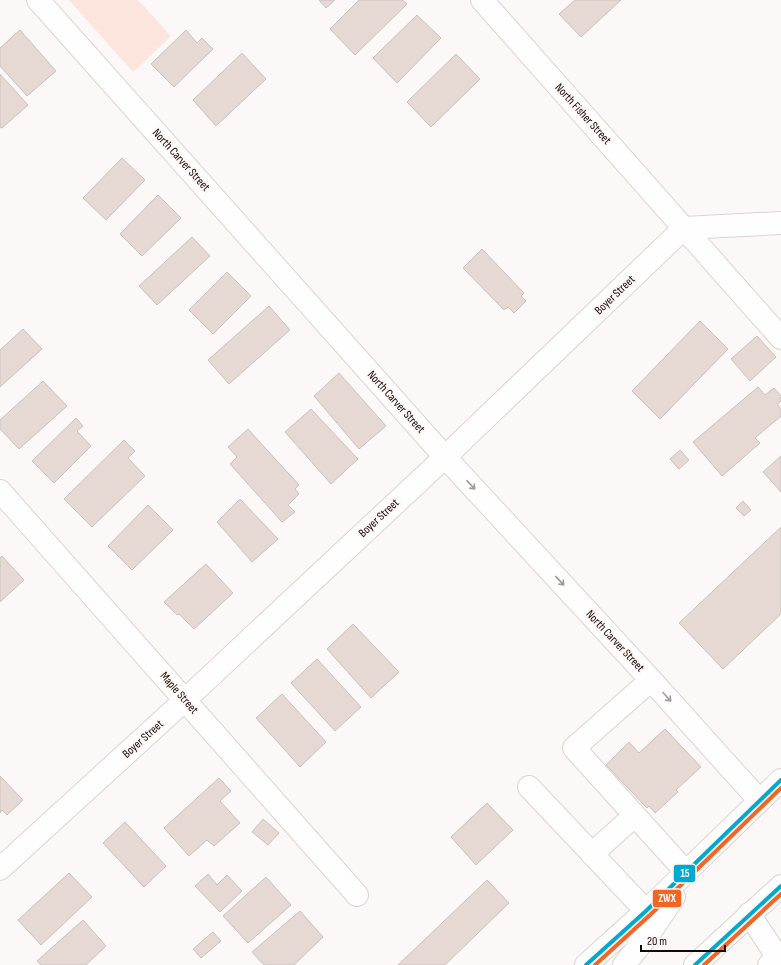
<svg xmlns="http://www.w3.org/2000/svg" width="781" height="965" font-family="'Sofia Sans Condensed',sans-serif">
<rect width="100%" height="100%" fill="#fcf8f7"/>
<polygon fill="#fbe5dc" points="69,0 138,0 171,36 133,72"/>
<g fill="#e6d9d4" stroke="#c9c1be">
<polygon points="319,0 335,0 326,8"/>
<polygon points="359,0 402,0 407,4 355,55 330,29"/>
<polygon points="575,0 621,0 581,37 559,14"/>
<polygon points="417,15 441,38 397,83 373,58"/>
<polygon points="20,30 56,71 27,96 0,66 0,48"/>
<polygon points="186,30 197,43 202,38 213,49 174,87 151,64"/>
<polygon points="242,53 266,79 216,126 193,100"/>
<polygon points="456,54 480,79 431,127 407,102"/>
<polygon points="0,74 28,105 2,128 0,127"/>
<polygon points="122,158 145,180 106,220 83,198"/>
<polygon points="158,195 181,218 142,256 120,234"/>
<polygon points="192,237 210,256 157,305 139,286"/>
<polygon points="482,249 524,293 521,296 526,301 514,313 508,307 504,310 463,268"/>
<polygon points="227,272 251,296 213,334 189,310"/>
<polygon points="269,306 290,330 229,384 208,360"/>
<polygon points="700,321 728,349 660,419 632,391"/>
<polygon points="23,329 42,349 0,387 0,350"/>
<polygon points="757,336 776,357 750,381 731,359"/>
<polygon points="339,373 386,426 359,449 314,396"/>
<polygon points="43,381 67,406 19,449 0,429 0,420"/>
<polygon points="758,387 765,395 774,388 781,396 781,401 777,404 781,409 781,416 755,438 760,443 722,476 693,442"/>
<polygon points="311,409 358,459 331,484 285,432"/>
<polygon points="76,418 83,426 77,431 91,446 54,483 32,461"/>
<polygon points="248,429 299,485 295,489 299,494 288,505 295,512 282,522 230,464 237,457 228,447"/>
<polygon points="124,440 135,451 128,458 145,476 92,527 64,499"/>
<polygon points="680,450 689,460 679,469 670,459"/>
<polygon points="781,456 781,492 763,472"/>
<polygon points="240,499 278,539 252,562 217,522"/>
<polygon points="743,501 751,510 744,516 736,508"/>
<polygon points="148,505 173,530 132,570 108,546"/>
<polygon points="781,527 781,614 723,669 679,623"/>
<polygon points="2,556 24,580 0,602 0,558"/>
<polygon points="206,564 233,593 194,629 179,614 177,615 164,602"/>
<polygon points="353,624 399,672 371,698 327,649"/>
<polygon points="317,659 361,707 335,731 291,683"/>
<polygon points="282,694 326,742 300,767 256,718"/>
<polygon points="665,729 701,767 676,790 678,792 655,813 649,806 647,808 606,765 629,742 639,753"/>
<polygon points="0,776 23,800 7,815 2,810 0,813"/>
<polygon points="219,778 231,791 220,801 240,823 214,846 207,840 189,856 164,828"/>
<polygon points="487,803 513,830 476,865 451,837"/>
<polygon points="263,819 279,833 268,845 252,832"/>
<polygon points="125,822 166,866 144,887 103,843"/>
<polygon points="69,873 92,897 41,945 18,920"/>
<polygon points="208,874 217,885 227,875 242,891 220,912 195,886"/>
<polygon points="266,877 291,905 248,943 223,916"/>
<polygon points="487,880 509,903 445,965 398,965"/>
<polygon points="300,911 323,937 294,965 264,965 252,952"/>
<polygon points="83,920 106,946 86,965 41,965 37,961"/>
<polygon points="213,932 221,941 201,958 193,949"/>
</g>
<g fill="none" stroke-linecap="round" stroke-linejoin="round">
<g stroke="#dcd4d0" stroke-width="24">
<g id="minor">
<polyline points="38,0 445,457 651,680 759,800"/>
<polyline points="482,0 781,338"/>
<polyline points="0,491 357,895"/>
<polyline points="651,680 574,748 686,872"/>
<polyline points="529,787 646,911"/>
<polyline points="592,854 634,816"/>
<polyline points="0,869 185,700 445,457 684,228 781,223"/>
<polyline points="749,914 777,956 769,965"/>
</g>
</g>
<g stroke="#dcd4d0" stroke-width="24">
<g id="major">
<polyline points="586,965 646,911 781,780"/>
<polyline points="624,965 649,934 674,897"/>
<polyline points="695,965 781,886"/>
</g>
</g>
<use href="#minor" stroke="#fffefe" stroke-width="22"/>
<use href="#major" stroke="#fffefe" stroke-width="22"/>
<g stroke="#fff7f4" stroke-width="7">
<g id="bus-1">
<polyline points="586,965 646,911 781,780"/>
<polyline points="695,965 781,886"/>
</g>
</g>
<g stroke="#fff7f4" stroke-width="7">
<g id="bus-2">
<polyline points="595,965 650,915 781,788"/>
<polyline points="704,965 781,894"/>
</g>
</g>
<use href="#bus-1" stroke="#00a9ce" stroke-width="4"/>
<use href="#bus-2" stroke="#f26522" stroke-width="4"/>
</g>
<defs><path id="oneway-shaft" d="M-6 0H5M1.5-3L5.5 0L1.5 3" fill="none" stroke-width="1.6" stroke-linecap="round" stroke-linejoin="round"/></defs>
<g stroke="#a19c9a">
<use href="#oneway-shaft" transform="translate(471 485) rotate(47)"/>
<use href="#oneway-shaft" transform="translate(560 581) rotate(47)"/>
<use href="#oneway-shaft" transform="translate(667 697) rotate(48)"/>
</g>
<g text-anchor="middle" dominant-baseline="central" stroke-width="4" stroke-linejoin="round" paint-order="stroke">
<g font-size="12" fill="#140805" stroke="#fff7f4">
<text transform="translate(583 114) rotate(48)">North Fisher Street</text>
<text transform="translate(181 160) rotate(48)">North Carver Street</text>
<text transform="translate(615 295) rotate(-44)">Boyer Street</text>
<text transform="translate(396 402) rotate(48)">North Carver Street</text>
<text transform="translate(379 518) rotate(-43)">Boyer Street</text>
<text transform="translate(615 641) rotate(47)">North Carver Street</text>
<text transform="translate(179 693) rotate(49)">Maple Street</text>
<text transform="translate(143 739) rotate(-42)">Boyer Street</text>
</g>
</g>
<g stroke="#fff7f4" stroke-width="1.5">
<rect x="673" y="864" width="23" height="19" rx="4" fill="#00a9ce"/>
<rect x="652" y="889" width="30" height="19" rx="4" fill="#f26522"/>
</g>
<g font-size="11" text-anchor="middle" font-weight="bold" fill="#fff">
<text x="685" y="877">15</text>
<text x="667" y="902">ZWX</text>
</g>
<path d="M641 945v6h84v-6" fill="none" stroke="#140805" stroke-width="2"/>
<text x="647" y="945" font-size="12" fill="#140805" stroke="#fff7f4" stroke-width="3" paint-order="stroke">20 m</text>
</svg>
